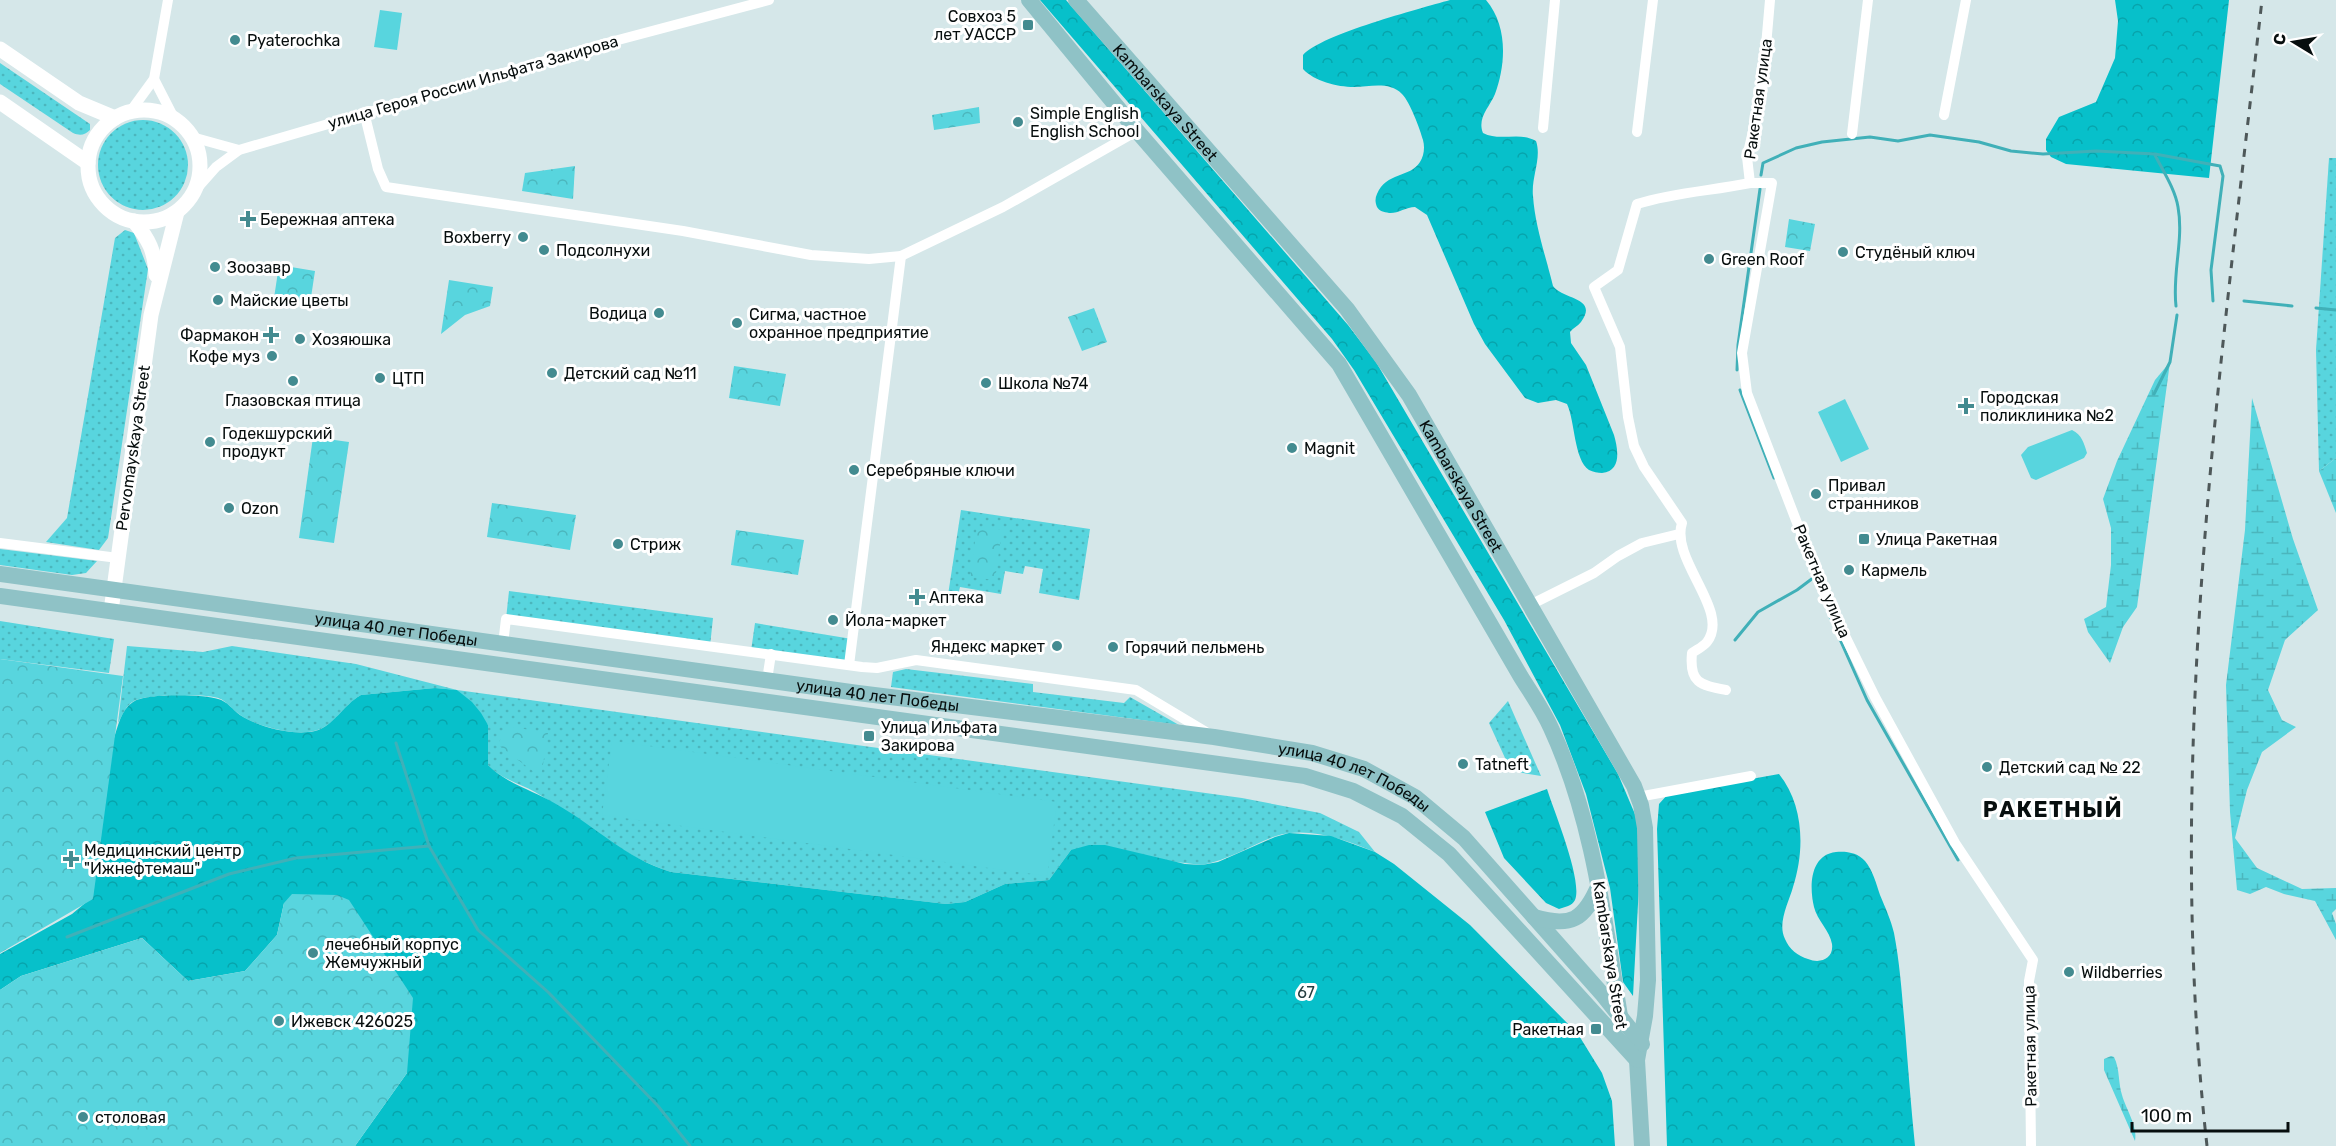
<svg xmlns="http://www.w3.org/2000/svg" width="2336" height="1146" font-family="Rubik,sans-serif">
<defs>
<pattern id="grass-dots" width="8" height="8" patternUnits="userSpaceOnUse" patternTransform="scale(1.5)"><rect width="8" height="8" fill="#58d5de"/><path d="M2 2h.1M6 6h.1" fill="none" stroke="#4bb6bd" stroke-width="1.8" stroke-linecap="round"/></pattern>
<pattern id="forest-crowns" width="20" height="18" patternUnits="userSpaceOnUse" patternTransform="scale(1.5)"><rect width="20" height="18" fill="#07c0ca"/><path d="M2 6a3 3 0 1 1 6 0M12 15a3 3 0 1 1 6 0" fill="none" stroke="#06a4ac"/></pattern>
<pattern id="wetland-marsh" width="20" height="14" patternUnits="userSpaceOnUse" patternTransform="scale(1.5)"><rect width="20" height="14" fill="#58d5de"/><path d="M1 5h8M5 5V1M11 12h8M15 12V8" fill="none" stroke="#4bb6bd"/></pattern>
<pattern id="park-crowns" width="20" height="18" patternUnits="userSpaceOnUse" patternTransform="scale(1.5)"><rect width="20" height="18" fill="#58d5de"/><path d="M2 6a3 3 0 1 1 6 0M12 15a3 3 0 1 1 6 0" fill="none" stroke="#4bb6bd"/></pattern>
</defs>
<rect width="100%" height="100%" fill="#d5e7e9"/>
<g fill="url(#grass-dots)">
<path d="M0 63 90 124V130C85 135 80 136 73 133L0 84Z"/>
<circle cx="143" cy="165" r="45"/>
<polygon points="2329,158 2336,158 2336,458 2319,471 2316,350"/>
<polygon points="125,230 134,233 148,269 108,538 99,550 46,542 67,518 115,238"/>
<polygon points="961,510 1090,529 1079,600 1039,593 1043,569 1025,566 1023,574 1005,571 1001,594 960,587 958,596 948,595"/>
<polygon points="0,549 97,561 86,573 72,575 0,565"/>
<polygon points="509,591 713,618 710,646 506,619"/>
<polygon points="0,621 114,639 109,673 0,659"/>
<polygon points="755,623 852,639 849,665 751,651"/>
<path d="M127 646 203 652 232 646 356 664 457 690 1242 798 1320 813 1359 832 1375 852C1345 840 1309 826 1276 836 1251 845 1229 860 1202 865L1071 850 1049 880 1005 884 965 902 946 904 671 872C620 856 581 819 535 792 519 783 501 779 488 765V725L457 690 435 688 361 695C343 705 334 727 314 731 294 736 255 726 239 714 233 710 228 703 221 699 208 693 147 694 134 701 126 705 122 716 118 723Z"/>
<polygon points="906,669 1033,684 1033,692 1124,703 1130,697 1179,725 891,687 893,672"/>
<polygon points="1508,701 1541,776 1511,771 1489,723"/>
</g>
<g fill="url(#forest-crowns)">
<polygon points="1040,0 1066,0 1348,325 1376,362 1618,774 1637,819 1640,867 1633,996 1623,982 1610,888 1586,794 1560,725 1504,620 1354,370 1332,339"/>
<path d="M1450 0H1486C1508 26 1506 64 1495 94 1489 108 1477 118 1483 133 1500 142 1519 131 1536 141 1542 158 1531 177 1533 196 1535 226 1546 257 1553 286 1563 300 1599 297 1581 322 1578 326 1573 328 1570 332L1571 343 1586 365 1614 435C1618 449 1622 471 1602 473 1598 473 1593 472 1589 470 1574 460 1575 421 1567 404L1556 400 1538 403 1525 398 1485 344 1474 324 1427 215 1415 207C1406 207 1397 214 1389 213 1384 212 1379 211 1377 207 1375 202 1375 198 1377 194 1386 172 1410 178 1420 162 1424 156 1425 147 1423 140 1420 129 1410 102 1402 94 1389 81 1370 87 1354 87 1337 87 1314 81 1303 69V55C1322 34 1419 9 1450 0Z"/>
<polygon points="2115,0 2229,0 2209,178 2066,164 2051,157 2046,150 2046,139 2059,117 2096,102 2115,58 2118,21"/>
<path d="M435 688 457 690 472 702 481 713 488 725V765C505 783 534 791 556 804 597 827 623 857 671 872L946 904 965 902 1005 884 1049 880 1071 850 1089 845H1105L1185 864 1202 865 1218 862 1275 837 1289 833 1331 836 1375 852 1394 864 1470 925 1578 1034 1602 1073 1612 1101 1615 1146H355L407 1073 284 903 277 935 245 971 188 981 142 938 21 976 0 990V954L72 914 90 899 114 738C118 726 121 710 133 702 145 693 204 694 218 699 227 701 233 710 240 715 259 727 293 736 315 731 334 726 343 705 361 695Z"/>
<path d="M1779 774C1804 805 1805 850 1793 887 1789 902 1777 923 1785 939 1789 949 1798 956 1808 959 1820 964 1834 959 1832 944 1830 931 1817 920 1814 907 1809 886 1810 855 1836 852 1847 851 1858 853 1865 861 1873 871 1876 883 1880 895 1885 907 1891 920 1894 933 1900 964 1902 996 1905 1028 1908 1067 1911 1107 1915 1146H1667L1657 829 1659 804 1668 794Z"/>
<path d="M1547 789C1554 811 1583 881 1575 900 1572 906 1565 907 1559 909L1546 903 1504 858 1485 812Z"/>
</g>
<g fill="url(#wetland-marsh)">
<polygon points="2170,362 2137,607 2123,627 2110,663 2088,632 2084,619 2106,607 2111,565 2111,528 2103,499 2117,461 2155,380"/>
<polygon points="2252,398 2293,539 2318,610 2285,640 2268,690 2282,720 2296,727 2262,752 2247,790 2235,838 2257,868 2302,889 2336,888 2336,909 2332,913 2336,924 2336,940 2315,901 2284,894 2266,887 2250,894 2237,890 2230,812 2226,685 2245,530"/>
<polygon points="2336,458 2336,513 2319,471"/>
<path d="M2111 1056 2114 1057C2120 1069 2118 1082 2122 1095 2126 1109 2138 1127 2135 1141L2104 1070V1059Z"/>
</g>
<g fill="url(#park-crowns)">
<polygon points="979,107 980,123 934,130 932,115"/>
<polygon points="575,166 573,199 522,191 525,173"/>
<polygon points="1789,219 1815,224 1810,251 1785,247"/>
<polygon points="279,265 315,271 310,304 274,298"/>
<polygon points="449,280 493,287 490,306 465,315 441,334"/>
<polygon points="1094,308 1107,342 1082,351 1068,317"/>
<polygon points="734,366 786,374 780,406 729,398"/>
<polygon points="313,437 349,442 334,543 299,538"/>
<polygon points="492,503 576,515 570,550 487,537"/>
<polygon points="977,527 1002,530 995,580 970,577"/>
<polygon points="736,530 804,540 798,575 731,565"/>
<polygon points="0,659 123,676 93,899 0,953"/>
<polygon points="506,726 548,733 541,777 498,745"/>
<polygon points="292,894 337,895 349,900 413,998 407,1073 355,1146 0,1146 0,990 21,976 142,938 188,981 245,971 277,935 284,903"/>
</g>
<g fill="#58d5de">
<polygon points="380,10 402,13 397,50 374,47"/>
<polygon points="1845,399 1869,449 1841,462 1818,412"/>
<path d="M2072 430C2082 435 2084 443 2087 453L2084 458 2036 480 2031 478 2021 455 2028 447Z"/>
<polygon points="612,741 1057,802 1047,876 602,815"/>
</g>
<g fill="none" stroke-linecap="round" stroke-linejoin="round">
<g stroke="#40b0b8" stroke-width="3">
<path d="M2155 155C2163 171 2175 189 2178 207 2184 240 2172 273 2176 306"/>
<polyline points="1761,175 1763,163 1796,148 1822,142 1870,137 1898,141 1930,135 1979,142 2011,151 2043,154 2096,151 2155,154 2220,166 2223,176 2211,270 2213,301"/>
<polyline points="2244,301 2292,306"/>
<polyline points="2316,308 2336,310"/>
<polyline points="1737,370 1738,345 1760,189"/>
<polyline points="1740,390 1774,478"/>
<polyline points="2154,394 2170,362 2177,315"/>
<polyline points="1830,617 1867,700 1958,860"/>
<polyline points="1735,640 1758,612 1797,590 1813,578"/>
<polyline points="396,743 429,846 478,930 548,992 658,1106 690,1146"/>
<polyline points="67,937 229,874 296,858 429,846"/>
</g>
<g stroke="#fff" stroke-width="10">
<polyline points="1770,0 1762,92 1747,157 1750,183 1772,183 1742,353 1747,393 1824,593 1875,697 1955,843 2033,960 2029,981 2031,1146"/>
<polyline points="154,79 175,120"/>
<polyline points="130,112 154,79 168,0"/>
<polyline points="364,112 378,169 386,187 683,231 811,255 869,259 901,256 1003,207 1137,131"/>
<polyline points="1944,115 1966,0"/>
<polyline points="1543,128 1555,0"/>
<polyline points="1637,132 1653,0"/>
<polyline points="1852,134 1868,0"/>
<polyline points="192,137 239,150"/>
<polyline points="193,193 216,167 239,150 603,44 769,0"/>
<polyline points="0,543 118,558"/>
<polyline points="1530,605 1594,573 1618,556 1642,543 1679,534"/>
<polyline points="503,644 506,619 862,667 877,668 916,660 1136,690 1206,732"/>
<polyline points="849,665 901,256"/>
<polyline points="767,680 771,654"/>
<path d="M1726 690C1700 685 1689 683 1692 653 1696 650 1703 647 1707 642 1731 611 1670 560 1682 523L1644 467 1634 446 1628 417 1620 347 1594 287 1618 270 1637 204C1676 192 1711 191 1750 183"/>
<polyline points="1638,797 1751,776"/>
</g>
<g stroke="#fff" stroke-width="15">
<polyline points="0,49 79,103 115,118"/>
<polyline points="0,102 88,163"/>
<circle cx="144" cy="166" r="56"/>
<path d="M134 221C149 240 155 251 156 275"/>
<polyline points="111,611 151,315 177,212"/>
</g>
<g stroke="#8fc2c6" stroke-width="16">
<path d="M1029 0 1137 131 1339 364 1521 677C1531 693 1543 710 1551 728 1593 819 1604 918 1620 1016"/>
<path id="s1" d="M1076 0 1347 309 1409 395 1634 786 1641 805 1645 828 1648 980 1645 1016 1637 1060 1642 1146"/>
<path id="s2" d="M0 574 858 693 1214 737 1312 753 1364 769 1415 797 1464 838 1603 995 1642 1044"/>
<polyline points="0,596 1305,776 1353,791 1402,816 1449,854 1637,1060"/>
<path d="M1534 917C1571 928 1584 920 1599 885"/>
</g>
<path stroke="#4e5859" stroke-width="3" stroke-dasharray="8 8" stroke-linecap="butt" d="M2207 1146C2164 763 2219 380 2262 0"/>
</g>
<g fill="#438b90" stroke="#fff" stroke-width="2">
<rect x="1022" y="19" width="12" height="12" rx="3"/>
<circle cx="235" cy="40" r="6"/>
<circle cx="1018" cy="122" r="6"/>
<path d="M245 210h6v6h6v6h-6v6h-6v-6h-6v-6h6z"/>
<circle cx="523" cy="237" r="6"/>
<circle cx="544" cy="250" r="6"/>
<circle cx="1843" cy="252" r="6"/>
<circle cx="1709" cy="259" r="6"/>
<circle cx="215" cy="267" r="6"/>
<circle cx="218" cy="300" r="6"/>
<circle cx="659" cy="313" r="6"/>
<circle cx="737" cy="323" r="6"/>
<path d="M268 326h6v6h6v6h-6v6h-6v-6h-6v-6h6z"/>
<circle cx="300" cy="339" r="6"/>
<circle cx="272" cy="356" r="6"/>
<circle cx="552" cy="373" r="6"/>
<circle cx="380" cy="378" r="6"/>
<circle cx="293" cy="381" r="6"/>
<circle cx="986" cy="383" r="6"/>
<path d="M1963 397h6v6h6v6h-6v6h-6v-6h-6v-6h6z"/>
<circle cx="210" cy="442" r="6"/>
<circle cx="1292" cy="448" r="6"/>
<circle cx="854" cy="470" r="6"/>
<circle cx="1816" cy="494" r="6"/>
<circle cx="229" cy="508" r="6"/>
<rect x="1858" y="533" width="12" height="12" rx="3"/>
<circle cx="618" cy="544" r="6"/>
<circle cx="1849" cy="570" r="6"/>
<path d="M914 588h6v6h6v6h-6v6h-6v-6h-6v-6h6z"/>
<circle cx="833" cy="620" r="6"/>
<circle cx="1057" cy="646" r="6"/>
<circle cx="1113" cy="647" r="6"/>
<rect x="863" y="730" width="12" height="12" rx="3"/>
<circle cx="1463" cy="764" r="6"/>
<circle cx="1987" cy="767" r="6"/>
<path d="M68 850h6v6h6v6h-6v6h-6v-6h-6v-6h6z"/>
<circle cx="313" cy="953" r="6"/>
<circle cx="2069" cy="972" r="6"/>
<circle cx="279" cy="1021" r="6"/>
<rect x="1590" y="1023" width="12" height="12" rx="3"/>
<circle cx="83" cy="1117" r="6"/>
</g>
<g text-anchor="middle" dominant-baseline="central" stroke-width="6" stroke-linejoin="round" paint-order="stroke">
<g font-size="16" fill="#070e0e" stroke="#fff" text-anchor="start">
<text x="1016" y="16" text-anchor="end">Совхоз 5<tspan x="1016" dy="18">лет УАССР</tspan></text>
<text x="247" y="40">Pyaterochka</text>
<text x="1030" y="113">Simple English<tspan x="1030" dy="18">English School</tspan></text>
<text x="260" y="219">Бережная аптека</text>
<text x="511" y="237" text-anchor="end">Boxberry</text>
<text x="556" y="250">Подсолнухи</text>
<text x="1855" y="252">Студёный ключ</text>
<text x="1721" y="259">Green Roof</text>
<text x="227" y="267">Зоозавр</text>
<text x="230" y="300">Майские цветы</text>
<text x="647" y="313" text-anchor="end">Водица</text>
<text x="749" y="314">Сигма, частное<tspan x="749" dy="18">охранное предприятие</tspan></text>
<text x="259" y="335" text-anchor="end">Фармакон</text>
<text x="312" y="339">Хозяюшка</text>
<text x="260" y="356" text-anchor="end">Кофе муз</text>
<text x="564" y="373">Детский сад №11</text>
<text x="392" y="378">ЦТП</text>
<text x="998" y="383">Школа №74</text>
<text x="1980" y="397">Городская<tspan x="1980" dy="18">поликлиника №2</tspan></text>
<text x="293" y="400" text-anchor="middle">Глазовская птица</text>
<text x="222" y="433">Годекшурский<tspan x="222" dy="18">продукт</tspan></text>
<text x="1304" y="448">Magnit</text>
<text x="866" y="470">Серебряные ключи</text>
<text x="1828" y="485">Привал<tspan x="1828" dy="18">странников</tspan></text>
<text x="241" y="508">Ozon</text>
<text x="1876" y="539">Улица Ракетная</text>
<text x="630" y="544">Стриж</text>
<text x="1861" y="570">Кармель</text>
<text x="929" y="597">Аптека</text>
<text x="845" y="620">Йола-маркет</text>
<text x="1045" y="646" text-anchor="end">Яндекс маркет</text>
<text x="1125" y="647">Горячий пельмень</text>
<text x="881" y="727">Улица Ильфата<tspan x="881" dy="18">Закирова</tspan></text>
<text x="1475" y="764">Tatneft</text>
<text x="1999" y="767">Детский сад № 22</text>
<text x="84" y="850">Медицинский центр<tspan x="84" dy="18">"Ижнефтемаш"</tspan></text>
<text x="325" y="944">лечебный корпус<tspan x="325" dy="18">Жемчужный</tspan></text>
<text x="2081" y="972">Wildberries</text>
<text x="291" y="1021">Ижевск 426025</text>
<text x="1584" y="1029" text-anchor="end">Ракетная</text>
<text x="95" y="1117">столовая</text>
</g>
<g font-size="16" fill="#070e0e" stroke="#fff">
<text transform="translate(473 82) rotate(-16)">улица Героя России Ильфата Закирова</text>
<text transform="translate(1758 99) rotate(-82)">Ракетная улица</text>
<text stroke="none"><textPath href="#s1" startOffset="136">Kambarskaya Street</textPath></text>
<text transform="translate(133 448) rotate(-82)">Pervomayskaya Street</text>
<text stroke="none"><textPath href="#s1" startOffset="622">Kambarskaya Street</textPath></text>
<text transform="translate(1822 581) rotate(67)">Ракетная улица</text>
<text stroke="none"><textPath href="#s2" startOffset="400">улица 40 лет Победы</textPath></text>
<text stroke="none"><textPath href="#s2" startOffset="886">улица 40 лет Победы</textPath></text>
<text stroke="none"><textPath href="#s2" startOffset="1372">улица 40 лет Победы</textPath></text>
<text transform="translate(1610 955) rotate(81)">Kambarskaya Street</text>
<text transform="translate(2030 1046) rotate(-91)">Ракетная улица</text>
</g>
<g font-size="16" fill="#253e40" stroke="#fff">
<text x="1306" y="992">67</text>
</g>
<g font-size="22" font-weight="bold" letter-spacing="1.5" fill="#070e0e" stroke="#fff">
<text x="2053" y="809">РАКЕТНЫЙ</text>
</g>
</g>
<g transform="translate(2294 42) rotate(281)" stroke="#ffffff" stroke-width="4.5" paint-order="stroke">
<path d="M0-4.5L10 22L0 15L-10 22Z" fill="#070e0e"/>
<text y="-9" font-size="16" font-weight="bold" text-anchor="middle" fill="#070e0e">С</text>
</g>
<path d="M2132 1122v9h156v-9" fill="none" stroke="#070e0e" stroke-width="3"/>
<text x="2141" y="1122" font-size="18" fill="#070e0e" stroke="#ffffff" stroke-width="4.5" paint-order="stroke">100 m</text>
</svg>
